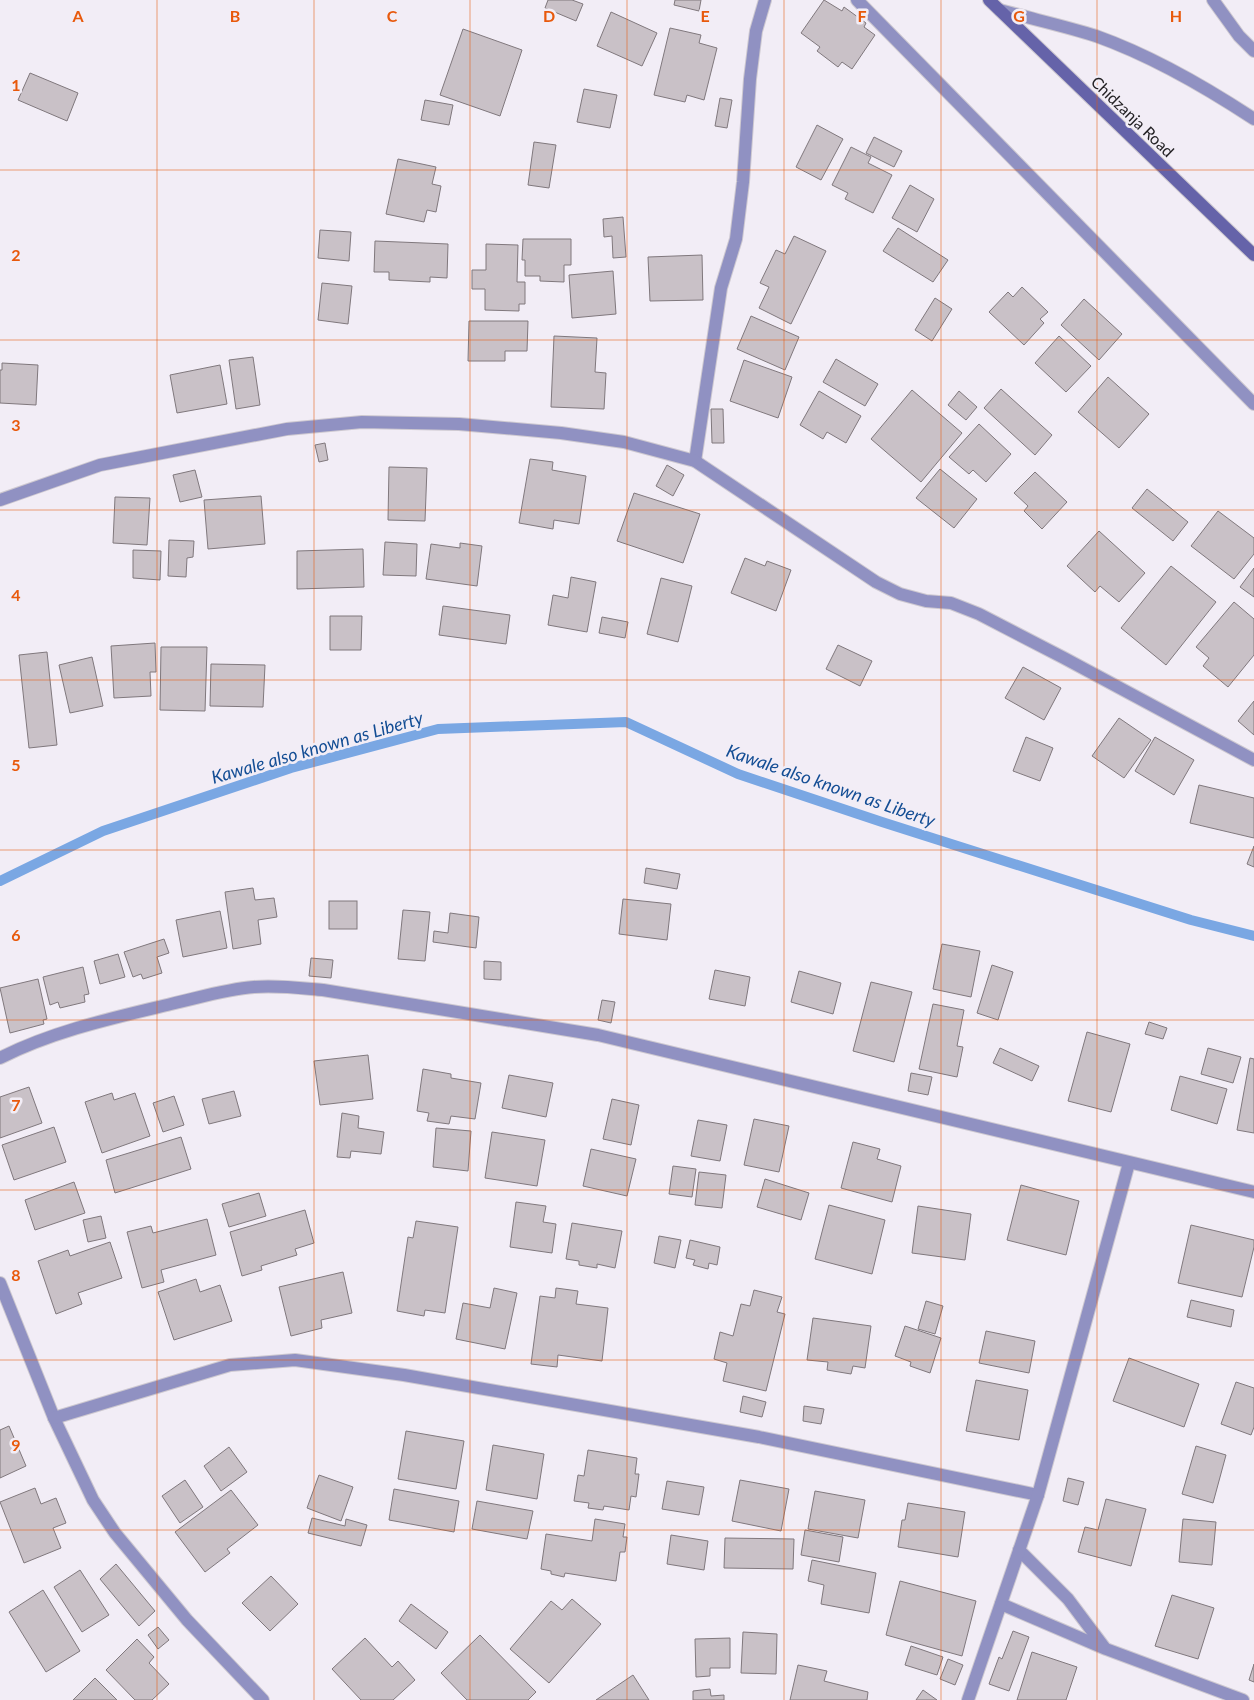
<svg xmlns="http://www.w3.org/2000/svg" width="1254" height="1700" font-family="Lato,sans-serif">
<rect width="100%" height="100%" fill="#f2edf6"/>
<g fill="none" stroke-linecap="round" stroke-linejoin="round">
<polyline stroke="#7aa7e3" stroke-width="10" points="0,881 103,831 291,768 438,729 626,722 738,774 882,822 1191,920 1254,936"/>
</g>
<g fill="#c9c1c7" stroke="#80787d">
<polygon points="548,0 572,0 583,4 576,21 545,8"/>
<polygon points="675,0 701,0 699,11 674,5"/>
<polygon points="824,0 842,11 844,7 866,23 864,27 875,35 852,69 842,62 838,67 817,51 820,47 801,33"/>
<polygon points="611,12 657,33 642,66 597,46"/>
<polygon points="670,28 701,35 699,43 717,48 704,100 687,95 685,102 654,95"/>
<polygon points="463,29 522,50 500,116 440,95"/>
<polygon points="30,73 78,93 67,121 18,100"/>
<polygon points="584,89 617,95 610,128 577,122"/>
<polygon points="720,98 732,100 727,128 715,126"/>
<polygon points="425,100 453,105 449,125 421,120"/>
<polygon points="817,125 843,139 821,180 796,167"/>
<polygon points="874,137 902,151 894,167 866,153"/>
<polygon points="534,142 556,145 549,188 528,185"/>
<polygon points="851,147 871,157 868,163 892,175 873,213 845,199 848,193 832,185"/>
<polygon points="398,159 436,167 432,184 441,186 436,212 427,210 424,222 386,214"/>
<polygon points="910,185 934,199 917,232 892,218"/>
<polygon points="623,217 626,257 613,258 612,236 604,237 603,219"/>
<polygon points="898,228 948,260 933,282 883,251"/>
<polygon points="320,230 351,232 349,261 318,258"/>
<polygon points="794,236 826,251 791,324 759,308 769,287 760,283 776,250 785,254"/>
<polygon points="523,239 571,239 571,265 564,265 564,282 540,281 540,276 525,276 525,260 522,260"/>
<polygon points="375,241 448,244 447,278 430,277 430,282 389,280 389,272 374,272"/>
<polygon points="486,244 518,245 517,282 525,282 525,304 519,304 519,311 485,310 485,289 472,289 472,270 486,270"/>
<polygon points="702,255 703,300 650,301 648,257"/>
<polygon points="613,271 616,314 572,318 569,275"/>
<polygon points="322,283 352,286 348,324 318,320"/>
<polygon points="1022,287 1048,312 1040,319 1044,323 1024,345 989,312 1008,292 1013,297"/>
<polygon points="935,298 952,309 932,341 915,330"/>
<polygon points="1084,299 1122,334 1099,360 1061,325"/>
<polygon points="751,316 799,337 785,370 737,349"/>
<polygon points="469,321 528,321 527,351 505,351 505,361 468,361"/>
<polygon points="554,336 597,338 595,372 606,373 604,409 551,407"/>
<polygon points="1059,336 1091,366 1066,392 1035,363"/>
<polygon points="253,357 260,405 236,409 229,360"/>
<polygon points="836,359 878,384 865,406 823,382"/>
<polygon points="744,360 792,377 778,418 730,401"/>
<polygon points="2,363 38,365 36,405 0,403 0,370 2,370"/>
<polygon points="220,365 227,404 177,413 170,375"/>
<polygon points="1108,377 1149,414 1119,448 1078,412"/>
<polygon points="1001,389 1052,435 1035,455 984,408"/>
<polygon points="912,390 962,433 921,482 871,439"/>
<polygon points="819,391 861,416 846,443 827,432 823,439 800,425"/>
<polygon points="959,391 977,407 966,420 948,405"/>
<polygon points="711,409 723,409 724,443 712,443"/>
<polygon points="979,424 1011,454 986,482 973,470 969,474 949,457"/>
<polygon points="325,443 328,460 319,462 315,445"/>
<polygon points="530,459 553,462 552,470 586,476 579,524 554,520 553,529 519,523"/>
<polygon points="667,465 684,475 673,496 656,486"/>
<polygon points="389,467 427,468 425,521 388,520"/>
<polygon points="940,469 977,499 954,528 916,498"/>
<polygon points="195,470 202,497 180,502 173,475"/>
<polygon points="1035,472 1067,502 1042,529 1024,511 1028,506 1014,493"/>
<polygon points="1147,489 1188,522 1173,541 1132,508"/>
<polygon points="634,493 700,514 683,563 617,541"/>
<polygon points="261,496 265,544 208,549 204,500"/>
<polygon points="115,497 150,498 147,545 113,543"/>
<polygon points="1218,511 1254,538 1254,554 1234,579 1191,546"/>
<polygon points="1099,531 1145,573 1119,602 1100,586 1095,592 1067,566"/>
<polygon points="169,540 194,541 193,557 187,558 186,577 168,576"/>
<polygon points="385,542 417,544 416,576 383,575"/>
<polygon points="460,543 482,546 477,586 426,579 431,544 460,548"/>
<polygon points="363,549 364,587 297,589 297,551"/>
<polygon points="133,550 161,551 160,580 133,578"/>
<polygon points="745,558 765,566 767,561 791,570 776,611 731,593"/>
<polygon points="1171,566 1216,602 1166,665 1121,628"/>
<polygon points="1254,568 1254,597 1240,587"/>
<polygon points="571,577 596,582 587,632 548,625 553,595 568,598"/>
<polygon points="661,578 692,586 678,642 647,634"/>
<polygon points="1234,602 1254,619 1254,655 1228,687 1203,666 1209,658 1196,647"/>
<polygon points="443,606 510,615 506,644 439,635"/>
<polygon points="330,616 362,616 361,650 330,650"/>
<polygon points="602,617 628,622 625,638 599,633"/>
<polygon points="155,643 156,672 150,672 151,696 114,698 111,646"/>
<polygon points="838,645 872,661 860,686 826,669"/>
<polygon points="161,647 207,647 205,711 160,710"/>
<polygon points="47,652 57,745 29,748 19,655"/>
<polygon points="92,657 103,706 70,713 59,665"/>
<polygon points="211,664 265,665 263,707 210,706"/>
<polygon points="1023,667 1061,688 1044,720 1005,698"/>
<polygon points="1254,701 1254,735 1238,721"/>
<polygon points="1119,718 1151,740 1124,778 1092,756"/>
<polygon points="1026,737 1053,748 1040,781 1013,771"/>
<polygon points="1155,737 1194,760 1174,795 1135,771"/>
<polygon points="1199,785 1254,798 1254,838 1190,823"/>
<polygon points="1254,846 1254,867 1247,864"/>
<polygon points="646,868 680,874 677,889 644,883"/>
<polygon points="253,888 255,900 274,898 277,917 258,920 261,944 233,949 225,892"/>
<polygon points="623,899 671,904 667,940 619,934"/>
<rect x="329" y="901" width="28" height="28"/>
<polygon points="403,910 430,912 425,961 398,959"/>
<polygon points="220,911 227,948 183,957 176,920"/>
<polygon points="450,913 479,917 476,948 433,942 434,931 448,933"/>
<polygon points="164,939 169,953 157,957 162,973 143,979 141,974 133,977 124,952"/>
<polygon points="942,944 980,951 971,997 933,989"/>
<polygon points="118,954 125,977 100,984 94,961"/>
<polygon points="311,958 333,960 331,978 309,976"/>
<polygon points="484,961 501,962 501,980 484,979"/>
<polygon points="992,965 1013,972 998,1020 977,1013"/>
<polygon points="83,967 89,994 84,995 85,1002 60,1008 58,1002 50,1005 43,977"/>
<polygon points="715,970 750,977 745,1006 709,999"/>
<polygon points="799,971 841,983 833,1014 791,1002"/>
<polygon points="38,979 47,1019 43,1020 44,1024 10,1033 0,988"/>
<polygon points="871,982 912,992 894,1062 853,1051"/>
<polygon points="602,1000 615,1002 611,1023 598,1020"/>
<polygon points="933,1004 964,1010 957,1046 963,1047 957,1077 919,1069"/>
<polygon points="1149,1022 1167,1028 1163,1039 1145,1034"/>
<polygon points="1087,1032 1130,1044 1111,1112 1068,1101"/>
<polygon points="1000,1048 1039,1066 1032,1081 993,1063"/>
<polygon points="1208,1048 1241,1057 1233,1083 1201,1074"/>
<polygon points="368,1055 373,1099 320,1105 314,1061"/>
<polygon points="1250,1058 1254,1059 1254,1133 1237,1130"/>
<polygon points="423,1069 451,1074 451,1078 481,1083 475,1119 451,1116 449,1124 427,1121 429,1113 417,1111"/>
<polygon points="911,1073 932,1077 928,1095 908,1091"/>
<polygon points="509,1075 553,1083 546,1117 502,1108"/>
<polygon points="1180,1076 1227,1089 1217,1124 1171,1110"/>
<polygon points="29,1087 42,1123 0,1138 0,1097"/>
<polygon points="234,1091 241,1116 209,1124 202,1099"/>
<polygon points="112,1093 114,1100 135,1093 150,1136 102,1153 85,1102"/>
<polygon points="174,1096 184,1125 163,1132 153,1103"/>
<polygon points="612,1099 639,1105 631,1145 603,1139"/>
<polygon points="342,1113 359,1116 358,1128 384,1132 381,1154 351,1151 350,1158 337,1157"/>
<polygon points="754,1119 789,1126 779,1172 744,1165"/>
<polygon points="698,1120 727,1125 720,1161 691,1156"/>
<polygon points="54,1127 66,1162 14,1180 2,1145"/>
<polygon points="436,1128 471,1131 468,1171 433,1167"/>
<polygon points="492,1132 545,1140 537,1186 485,1178"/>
<polygon points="181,1137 191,1169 115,1193 106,1160"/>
<polygon points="853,1142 880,1149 877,1159 901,1166 892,1202 841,1188"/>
<polygon points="591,1149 636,1159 627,1196 583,1186"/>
<polygon points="673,1166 696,1169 692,1197 669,1194"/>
<polygon points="699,1172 726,1175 722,1208 695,1205"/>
<polygon points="765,1179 809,1193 801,1220 757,1207"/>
<polygon points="74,1182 85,1213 35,1230 25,1200"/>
<polygon points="1021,1185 1079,1201 1066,1255 1007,1240"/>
<polygon points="259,1193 266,1216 229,1227 222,1204"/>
<polygon points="516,1202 546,1206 543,1222 556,1224 552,1253 510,1247"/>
<polygon points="829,1205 885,1220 872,1274 815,1259"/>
<polygon points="918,1206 971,1214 965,1260 912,1253"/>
<polygon points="305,1210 314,1243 295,1249 297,1255 261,1266 262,1270 242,1276 230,1232"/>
<polygon points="101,1216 106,1238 88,1242 83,1220"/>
<polygon points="207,1219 216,1255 161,1270 164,1282 142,1288 127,1232 151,1226 153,1233"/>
<polygon points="416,1221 458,1227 445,1313 425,1310 424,1316 397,1311 408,1237 413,1238"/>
<polygon points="572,1223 622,1231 615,1268 597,1264 597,1268 579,1265 579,1261 566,1259"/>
<polygon points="1191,1225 1254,1240 1254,1247 1242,1297 1178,1283"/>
<polygon points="659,1236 681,1240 675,1268 654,1263"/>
<polygon points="690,1240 720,1247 717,1265 709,1263 708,1269 693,1265 695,1260 686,1258"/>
<polygon points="110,1242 122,1278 78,1293 82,1304 56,1314 38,1261 68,1250 70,1256"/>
<polygon points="343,1272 352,1313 321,1320 322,1328 291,1336 279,1287"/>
<polygon points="196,1279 200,1292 220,1285 232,1321 174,1340 158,1292"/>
<polygon points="494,1288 517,1293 505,1349 456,1339 463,1303 490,1308"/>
<polygon points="556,1288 578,1291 576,1304 608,1308 602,1361 558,1355 557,1367 531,1364 540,1296 555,1298"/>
<polygon points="754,1290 782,1297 777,1312 785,1314 766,1391 723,1381 727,1363 714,1359 720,1332 733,1336 741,1304 750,1306"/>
<polygon points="1191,1300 1234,1310 1231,1327 1187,1317"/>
<polygon points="926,1301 943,1306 935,1334 918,1329"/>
<polygon points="813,1318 871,1326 865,1368 853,1366 851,1374 827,1370 828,1362 807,1360"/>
<polygon points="905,1326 941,1338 930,1373 910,1366 911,1362 895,1356"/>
<polygon points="986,1331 1035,1341 1029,1373 979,1363"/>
<polygon points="1129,1358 1199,1384 1184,1427 1113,1401"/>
<polygon points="976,1380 1028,1390 1019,1440 966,1431"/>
<polygon points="1236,1382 1254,1388 1254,1427 1251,1435 1221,1424"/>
<polygon points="743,1396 766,1402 762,1417 740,1412"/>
<polygon points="804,1406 824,1409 821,1424 803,1421"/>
<polygon points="9,1426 26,1466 0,1478 0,1430"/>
<polygon points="406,1431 464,1441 456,1489 398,1479"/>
<polygon points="493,1445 544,1454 537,1499 486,1490"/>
<polygon points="1196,1446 1226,1455 1213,1503 1182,1494"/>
<polygon points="229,1447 247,1472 221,1491 204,1466"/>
<polygon points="588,1450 637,1458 635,1474 639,1474 636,1497 631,1496 629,1510 604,1506 603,1510 588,1508 589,1503 574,1501 578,1475 584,1476"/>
<polygon points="319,1475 353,1487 341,1521 307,1508"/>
<polygon points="1068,1478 1084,1482 1078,1505 1063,1501"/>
<polygon points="185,1480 203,1507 180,1523 162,1496"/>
<polygon points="740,1480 789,1489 781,1531 732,1521"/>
<polygon points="667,1481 704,1487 699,1515 662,1509"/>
<polygon points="35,1488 41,1504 56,1498 66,1523 53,1528 61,1548 24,1563 0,1502"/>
<polygon points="394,1489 459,1501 454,1532 389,1520"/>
<polygon points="231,1490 258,1525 227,1549 230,1553 205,1572 175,1532"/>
<polygon points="815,1491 865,1500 858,1538 808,1529"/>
<polygon points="1106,1499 1146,1509 1131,1566 1078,1552 1085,1527 1098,1530"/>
<polygon points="477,1501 533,1511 527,1539 472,1529"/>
<polygon points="908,1503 965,1512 958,1557 898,1547 902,1520 905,1520"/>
<polygon points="312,1518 345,1526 346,1519 367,1525 361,1546 308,1533"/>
<polygon points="595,1519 625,1524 623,1537 627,1537 625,1552 620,1552 616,1581 565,1573 564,1577 551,1574 551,1571 541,1569 546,1534 592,1541"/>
<polygon points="1183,1519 1216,1522 1212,1565 1179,1562"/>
<polygon points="805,1530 843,1537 839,1562 801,1555"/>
<polygon points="671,1535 708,1541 704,1570 667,1564"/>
<polygon points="725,1538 794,1539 793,1569 724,1568"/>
<polygon points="812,1560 876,1573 869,1613 821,1604 824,1585 808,1581"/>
<polygon points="116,1564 155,1611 139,1626 100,1579"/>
<polygon points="80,1570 109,1615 82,1632 54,1587"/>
<polygon points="271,1576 298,1604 270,1631 242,1603"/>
<polygon points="900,1581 976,1601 962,1656 886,1635"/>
<polygon points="43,1590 80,1651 46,1672 9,1612"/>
<polygon points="1172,1595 1214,1608 1198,1659 1155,1646"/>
<polygon points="572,1599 601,1624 549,1683 510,1649 551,1601 562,1610"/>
<polygon points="411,1604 448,1632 436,1649 399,1621"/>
<polygon points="158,1627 169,1640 158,1649 148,1635"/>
<polygon points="1013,1631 1029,1637 1009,1691 989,1684 999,1657 1002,1659"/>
<polygon points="743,1632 777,1634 776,1674 741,1673"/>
<polygon points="480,1635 536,1692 528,1700 467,1700 441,1673"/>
<polygon points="365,1638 392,1667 398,1661 415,1680 393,1700 361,1700 332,1669"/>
<polygon points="730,1638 730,1668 710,1668 710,1676 696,1677 695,1639"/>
<polygon points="137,1639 154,1657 149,1663 169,1684 152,1700 135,1700 106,1670"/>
<polygon points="911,1646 943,1657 937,1675 905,1665"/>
<polygon points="1032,1652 1077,1667 1066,1700 1017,1700"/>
<polygon points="948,1659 963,1665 955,1685 940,1679"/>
<polygon points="1254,1664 1254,1682 1249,1680"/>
<polygon points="798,1665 827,1671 824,1681 868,1692 867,1700 790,1700"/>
<polygon points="633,1675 649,1700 596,1700"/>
<polygon points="95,1678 117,1700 73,1700"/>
<polygon points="710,1689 711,1696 724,1695 724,1700 693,1700 693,1691"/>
<polygon points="923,1690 937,1700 916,1700"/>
</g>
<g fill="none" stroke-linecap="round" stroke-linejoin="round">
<g stroke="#cdc8d0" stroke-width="14">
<g id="street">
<polyline points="857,0 1254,404"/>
<polyline points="1213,0 1239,36 1254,51"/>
<path d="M1000 10C1032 19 1065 26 1096 36 1152 56 1204 86 1254 119"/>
<polyline points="695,461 721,288 736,239 743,182 750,79 756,31 765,0"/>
<polyline points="0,500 100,465 287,429 362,422 459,424 561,433 624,442 695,461 876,582 900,594 926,601 951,603 979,614 1064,658 1254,760"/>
<path d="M0 1058C53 1031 113 1018 171 1004 198 998 226 989 254 987 277 985 300 988 323 990L598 1035 1254 1192"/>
<polyline points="0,1283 54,1418 93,1500 115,1533 187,1620 263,1700"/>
<polyline points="54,1418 230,1365 295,1360 404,1375 759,1437 1038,1495"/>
<polyline points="1019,1550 1068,1599 1104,1647"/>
<polyline points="1001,1604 1106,1649 1243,1700"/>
<polyline points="968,1700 1038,1495 1129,1163"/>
</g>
</g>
<g stroke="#cdc8d0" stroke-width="14">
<polyline id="secondary" points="989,0 1254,255"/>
</g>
<use href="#street" stroke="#9091c2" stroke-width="12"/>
<use href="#secondary" stroke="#6563a9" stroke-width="12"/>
</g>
<path fill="none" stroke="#e8590c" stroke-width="1" stroke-opacity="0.55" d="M157 0V1700M314 0V1700M470 0V1700M627 0V1700M784 0V1700M941 0V1700M1097 0V1700M0 170H1254M0 340H1254M0 510H1254M0 680H1254M0 850H1254M0 1020H1254M0 1190H1254M0 1360H1254M0 1530H1254"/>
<g text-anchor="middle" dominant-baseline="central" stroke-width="5" stroke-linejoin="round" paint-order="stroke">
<g font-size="16" fill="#232124" stroke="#f2edf6">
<text transform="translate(1133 116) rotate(44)">Chidzanja Road</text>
</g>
<g font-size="18" font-style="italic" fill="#134d94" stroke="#f2edf6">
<text transform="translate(317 747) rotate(-16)">Kawale also known as Liberty</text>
<text transform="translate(831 785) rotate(19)">Kawale also known as Liberty</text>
</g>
</g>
<g font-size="16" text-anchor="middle" font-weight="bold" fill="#e8590c" stroke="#f2edf6" stroke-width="5" stroke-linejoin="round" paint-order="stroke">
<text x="78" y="22">A</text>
<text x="235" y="22">B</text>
<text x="392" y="22">C</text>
<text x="549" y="22">D</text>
<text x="705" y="22">E</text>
<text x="862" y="22">F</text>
<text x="1019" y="22">G</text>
<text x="1176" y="22">H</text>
<text x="16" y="91">1</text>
<text x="16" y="261">2</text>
<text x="16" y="431">3</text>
<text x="16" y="601">4</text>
<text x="16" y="771">5</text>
<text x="16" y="941">6</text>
<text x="16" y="1111">7</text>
<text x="16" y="1281">8</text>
<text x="16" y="1451">9</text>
</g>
</svg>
